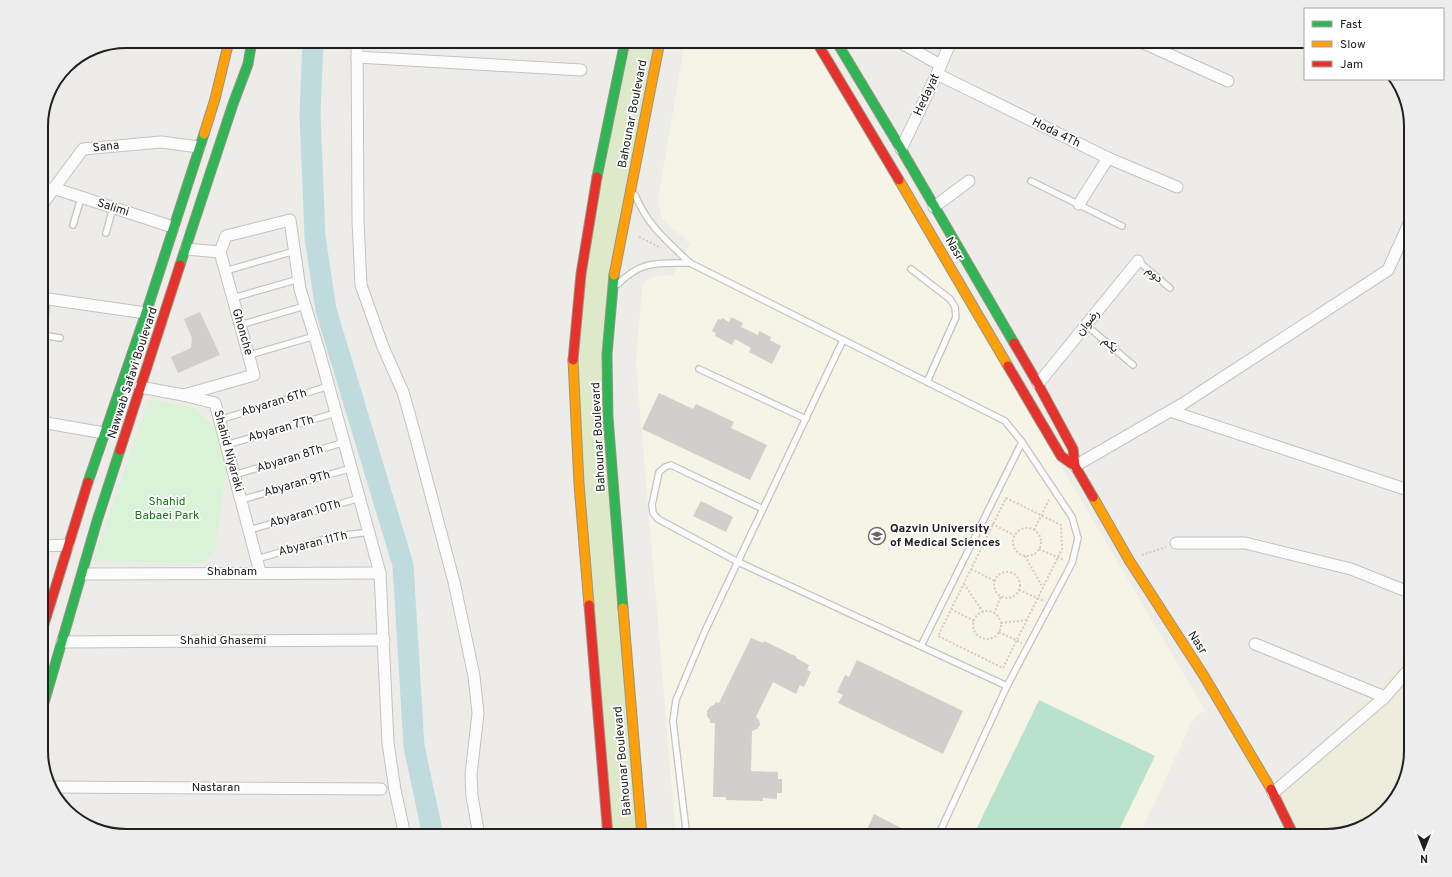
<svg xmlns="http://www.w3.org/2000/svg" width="1452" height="877" font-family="Overpass,Vazirmatn,sans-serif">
<rect width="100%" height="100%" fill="#eeece9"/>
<polygon fill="#f6f4e6" points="685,41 810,41 1205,710 1193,719 1139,836 676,836 636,362 642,289 646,280 659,276 673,275 690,244 662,219 658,201"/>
<polygon fill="#edecdd" points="1411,653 1411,751 1399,794 1368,825 1326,836 1291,836 1273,793"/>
<polygon fill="#dee9ca" points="625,41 660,41 607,354 642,836 608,836 573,353"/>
<polygon fill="#daf2d7" points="149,399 194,408 213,425 227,463 215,552 202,563 93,561"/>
<polygon fill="#b8e2cb" points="1039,700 1155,756 1116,836 973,836"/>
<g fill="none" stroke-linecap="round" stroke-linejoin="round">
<polyline stroke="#bfdbde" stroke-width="21" points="313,41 310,114 315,237 326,310 403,565 414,746 433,836"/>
</g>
<g fill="#d1cecc">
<polygon points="200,312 220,355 178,373 171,357 191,348 192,338 184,319"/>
<polygon points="731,317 743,323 741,327 758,335 759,331 771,337 770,340 781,346 772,364 749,352 751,348 735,339 732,345 715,336 716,333 712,331 718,319 721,320 722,318 729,322"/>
<polygon points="659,393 693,409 696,404 734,422 731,428 767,445 750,480 642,429"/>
<polygon points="701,501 733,517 726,532 693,516"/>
<polygon points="751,638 763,643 764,641 797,657 796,658 809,665 807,670 811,672 804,687 800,685 796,694 773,682 756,717 759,720 760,725 757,729 752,731 751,771 778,772 778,779 782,779 782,793 777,793 777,799 763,798 763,801 726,800 726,797 713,797 715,723 710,723 710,720 707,716 707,711 710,707 715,704 716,702 719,703"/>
<polygon points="857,660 963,711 943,754 838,703 843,695 837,692 845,675 849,677"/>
<polygon points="874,814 917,836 864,836"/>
</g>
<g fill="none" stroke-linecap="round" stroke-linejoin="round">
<g stroke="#c4c3c1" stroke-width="8">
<g id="lane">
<polyline points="1031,181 1122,226"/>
<path d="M635 195C648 226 666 240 690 263L1005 421 1022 442 1072 517 1078 538 1072 563 1007 686 938 836"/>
<polyline points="73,225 81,198"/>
<polyline points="106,233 113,208"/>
<polyline points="1138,261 1170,288"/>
<polyline points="911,269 950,299 955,307 956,317 927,382"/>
<polyline points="225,271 295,251"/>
<path d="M618 284C642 260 658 263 690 263"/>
<polyline points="233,298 299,279"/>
<polyline points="47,299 43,335 60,338"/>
<polyline points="240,325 305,306"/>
<polyline points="1086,325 1133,365"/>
<polyline points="249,355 315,336"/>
<polyline points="699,369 806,419"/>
<polyline points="219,420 329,386"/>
<polyline points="226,445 336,413"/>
<polyline points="234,475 345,442"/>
<polyline points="241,500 352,468"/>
<polyline points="763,509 671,465 665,467 659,472 652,505 653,513 658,519 738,562 1007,686"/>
<polyline points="249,530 360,498"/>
<polyline points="257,559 332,537 369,532"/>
<polyline points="921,646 1022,442"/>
<polyline points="688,836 686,830 673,721 676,700 705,631 843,340"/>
</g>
</g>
<g stroke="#c4c3c1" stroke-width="13">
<g id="street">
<polyline points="357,41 358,221 361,285 383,347 403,392 414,431 454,582 474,676 478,713 471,775 472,796 479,836"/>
<polyline points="898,41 940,65"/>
<polyline points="1139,41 1228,81"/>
<polyline points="121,42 131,41"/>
<polyline points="357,57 581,70"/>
<polyline points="937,74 1108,158 1177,187"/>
<polyline points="901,149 937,74 951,41"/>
<polyline points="53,188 173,227"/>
<polyline points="1079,204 1108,158"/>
<polyline points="41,206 83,149 161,142 199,147"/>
<polyline points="934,207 969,181"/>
<polyline points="220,252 226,236 290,220 300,289 319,351 380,573 388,743 395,790 405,836"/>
<polyline points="41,298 146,313"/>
<polyline points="1038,384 1138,261"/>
<polyline points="140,387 183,395 215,403 260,572"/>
<polyline points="184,395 254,375 220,252 186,249"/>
<polyline points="1170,411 1411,491"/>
<polyline points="41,422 104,433"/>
<polyline points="1075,466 1184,403 1388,270 1411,219"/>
<polyline points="1176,543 1245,543 1351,569 1411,593"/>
<polyline points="41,546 68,545"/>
<polyline points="83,574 380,573"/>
<polyline points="62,642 384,640"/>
<polyline points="1255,644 1385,697"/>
<polyline points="50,787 381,789"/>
<polyline points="1273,793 1385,697 1411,667"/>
</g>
</g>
<g stroke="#979682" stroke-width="11">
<g id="fast">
<polyline points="836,41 901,149 1014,343"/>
<polyline points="597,177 625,41"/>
<polyline points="180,265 233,104 248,64 252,41"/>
<polyline points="614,275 607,354 608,417 623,608"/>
<polyline points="88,482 146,313 204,134"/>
<polyline points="41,713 97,521 120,450"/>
</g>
</g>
<g stroke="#979682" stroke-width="11">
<g id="slow">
<polyline points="204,134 215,99 229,41"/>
<polyline points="899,180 1008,366"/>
<polyline points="614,275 660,41"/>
<polyline points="573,360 579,484 589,605"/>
<polyline points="1093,497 1129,560 1204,676 1271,789"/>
<polyline points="623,608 642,836"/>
</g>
</g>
<g stroke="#979682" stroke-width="11">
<g id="jam">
<polyline points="816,41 899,180"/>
<polyline points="1014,343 1038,384 1073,449 1075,466"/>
<polyline points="573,360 581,274 597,177"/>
<polyline points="1008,366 1061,456 1075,466 1093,497"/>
<polyline points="120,450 180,265"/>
<polyline points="589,605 608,836"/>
<polyline points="41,634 88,482"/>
<polyline points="1271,789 1294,836"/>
</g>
</g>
<g stroke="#d6c9c8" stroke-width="2" stroke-dasharray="2 2" stroke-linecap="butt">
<polyline points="639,237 661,248"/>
<polygon points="1006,498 1061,525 1062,549 1003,668 938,636"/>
<polyline points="992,524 1014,535"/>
<circle cx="1027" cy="542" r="14"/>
<polyline points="1034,530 1050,498"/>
<polyline points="1039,549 1064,560"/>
<polyline points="1142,555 1166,547"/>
<polyline points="1025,556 1043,588"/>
<polyline points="971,569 995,581"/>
<circle cx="1007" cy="585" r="13"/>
<polyline points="964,584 983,612"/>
<polyline points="1019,590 1044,601"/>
<polyline points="951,609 974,621"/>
<circle cx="987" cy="625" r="14"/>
<polyline points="994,614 1001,596"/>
<polyline points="1001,623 1027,620"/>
<polyline points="999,632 1022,643"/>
</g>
<use href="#lane" stroke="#fcfcfc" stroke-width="5.5"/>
<use href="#street" stroke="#fcfcfc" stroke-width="11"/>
<use href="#fast" stroke="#30b455" stroke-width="9"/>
<use href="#slow" stroke="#ff9f0a" stroke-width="9"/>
<use href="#jam" stroke="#e5322d" stroke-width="9"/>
</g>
<defs>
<g id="university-ring" transform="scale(0.9)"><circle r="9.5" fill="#fff" stroke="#686766" stroke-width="1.5"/><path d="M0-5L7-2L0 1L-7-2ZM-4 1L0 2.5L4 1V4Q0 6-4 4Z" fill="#686766"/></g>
</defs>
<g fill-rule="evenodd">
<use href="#university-ring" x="877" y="536"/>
</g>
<g text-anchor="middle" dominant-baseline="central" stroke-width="3.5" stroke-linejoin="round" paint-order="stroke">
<g font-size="12" fill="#202020" stroke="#fff">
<text transform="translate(927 95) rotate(-65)">Hedayat</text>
<text transform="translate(633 114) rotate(-79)">Bahounar Boulevard</text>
<text transform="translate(1056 133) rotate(26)">Hoda 4Th</text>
<text transform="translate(106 147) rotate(-6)">Sana</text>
<text transform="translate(113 208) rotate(18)">Salimi</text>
<text transform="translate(954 249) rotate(60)">Nasr</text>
<text transform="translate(1154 275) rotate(41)">دوم</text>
<text transform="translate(1088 323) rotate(-51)">رضوان</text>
<text transform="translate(242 332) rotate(74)">Ghonche</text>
<text transform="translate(1110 345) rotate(41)">یکم</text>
<text transform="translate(133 373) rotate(-72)">Nawwab Safavi Boulevard</text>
<text transform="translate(274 403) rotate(-17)">Abyaran 6Th</text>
<text transform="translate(281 429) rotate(-16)">Abyaran 7Th</text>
<text transform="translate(599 437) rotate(-93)">Bahounar Boulevard</text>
<text transform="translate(228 451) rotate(75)">Shahid Niyaraki</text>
<text transform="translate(290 459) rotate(-17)">Abyaran 8Th</text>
<text transform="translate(297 484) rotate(-16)">Abyaran 9Th</text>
<text transform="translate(305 514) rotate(-16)">Abyaran 10Th</text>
<text transform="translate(313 544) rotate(-14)">Abyaran 11Th</text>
<text x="232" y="572">Shabnam</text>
<text x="223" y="641">Shahid Ghasemi</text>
<text transform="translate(1197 643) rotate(57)">Nasr</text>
<text transform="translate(623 761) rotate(-95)">Bahounar Boulevard</text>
<text x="216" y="788">Nastaran</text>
</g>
<g font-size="12" fill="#167814" stroke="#fff">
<text x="167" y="502">Shahid<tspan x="167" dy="14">Babaei Park</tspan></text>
</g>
<g font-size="12" font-weight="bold" fill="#202020" stroke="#fff" text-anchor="start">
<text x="890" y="529">Qazvin University<tspan x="890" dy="14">of Medical Sciences</tspan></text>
</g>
</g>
<path d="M0 0H1452V877H0ZM126 48H1326A78 78 0 0 1 1404 126V751A78 78 0 0 1 1326 829H126A78 78 0 0 1 48 751V126A78 78 0 0 1 126 48Z" fill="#ededed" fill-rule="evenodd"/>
<path fill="none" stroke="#202020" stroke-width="2" d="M126 48H1326A78 78 0 0 1 1404 126V751A78 78 0 0 1 1326 829H126A78 78 0 0 1 48 751V126A78 78 0 0 1 126 48Z"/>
<rect x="1304" y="8" width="140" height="72" fill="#ffffff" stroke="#a6a6a6"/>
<rect x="1312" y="21" width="20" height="6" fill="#30b455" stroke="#a6a6a6"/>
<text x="1340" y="28" font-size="12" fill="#202020">Fast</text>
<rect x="1312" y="41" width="20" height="6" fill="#ff9f0a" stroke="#a6a6a6"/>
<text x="1340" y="48" font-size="12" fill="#202020">Slow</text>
<rect x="1312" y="61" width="20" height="6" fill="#e5322d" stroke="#a6a6a6"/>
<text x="1340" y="68" font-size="12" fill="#202020">Jam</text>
<g transform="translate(1424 849) rotate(180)" stroke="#ffffff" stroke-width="3" paint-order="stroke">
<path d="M0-3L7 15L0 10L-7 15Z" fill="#202020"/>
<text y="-6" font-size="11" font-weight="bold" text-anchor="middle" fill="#202020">N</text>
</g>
</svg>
